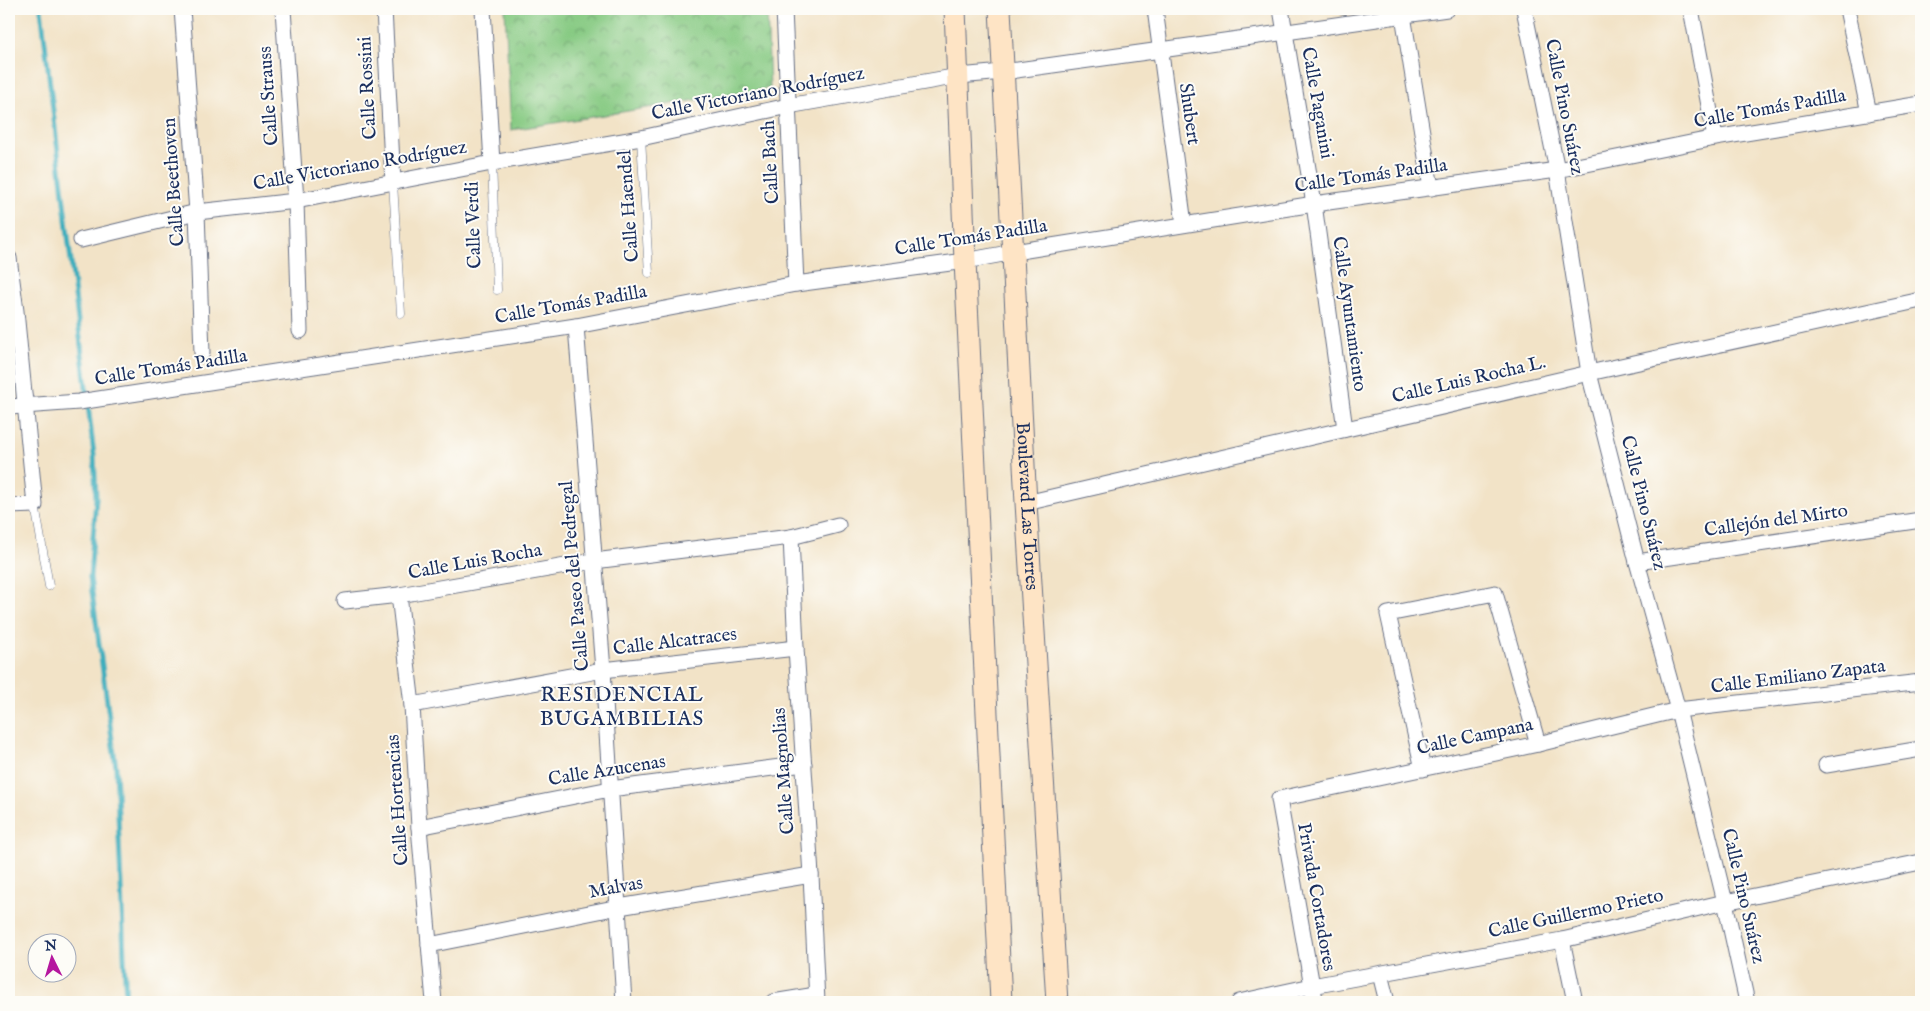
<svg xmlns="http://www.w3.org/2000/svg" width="1930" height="1011" font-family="'IM FELL English',serif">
<defs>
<pattern id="park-crowns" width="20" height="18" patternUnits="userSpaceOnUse" patternTransform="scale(1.25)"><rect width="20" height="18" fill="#87ca83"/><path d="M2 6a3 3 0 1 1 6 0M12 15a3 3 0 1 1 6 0" fill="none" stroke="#6ea46e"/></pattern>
</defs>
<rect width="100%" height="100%" fill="#fdfcf7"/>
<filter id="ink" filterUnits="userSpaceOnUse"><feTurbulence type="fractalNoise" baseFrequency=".02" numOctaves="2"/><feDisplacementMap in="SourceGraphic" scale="10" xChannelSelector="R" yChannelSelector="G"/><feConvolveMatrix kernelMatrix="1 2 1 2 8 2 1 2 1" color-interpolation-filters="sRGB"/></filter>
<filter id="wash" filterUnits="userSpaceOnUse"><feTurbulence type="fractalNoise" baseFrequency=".0096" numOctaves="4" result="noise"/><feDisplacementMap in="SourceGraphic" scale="20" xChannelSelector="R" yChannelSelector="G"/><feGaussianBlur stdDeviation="1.12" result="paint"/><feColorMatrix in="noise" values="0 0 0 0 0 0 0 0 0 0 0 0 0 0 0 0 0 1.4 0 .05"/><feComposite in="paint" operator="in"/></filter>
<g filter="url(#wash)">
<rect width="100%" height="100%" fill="#f2e3c7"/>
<polygon fill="url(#park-crowns)" stroke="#517c70" points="505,9 767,9 770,88 511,130"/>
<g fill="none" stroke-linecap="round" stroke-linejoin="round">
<polyline stroke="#40aebd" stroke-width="5" points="41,9 94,455 96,498 90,577 116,768 126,1002"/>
</g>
</g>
<g filter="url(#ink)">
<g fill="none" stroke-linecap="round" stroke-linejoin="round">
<g stroke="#666e83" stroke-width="9">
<g id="lane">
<polyline points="641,138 649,273"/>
<polyline points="492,163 497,290"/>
<polyline points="393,183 401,314"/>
<polyline points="35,505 49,586"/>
</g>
</g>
<g stroke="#666e83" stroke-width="17">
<g id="street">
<polyline points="182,9 197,212 202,353"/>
<polyline points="283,9 296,201 300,331"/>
<polyline points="384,9 393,183"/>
<polyline points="483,9 492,163"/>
<polyline points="784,9 796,284"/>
<polyline points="1155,9 1184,224"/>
<polyline points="1281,9 1314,204 1345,429"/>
<polyline points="1402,9 1431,188"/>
<polyline points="1524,9 1557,170 1589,373 1637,562 1678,710 1725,902 1747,1002"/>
<polyline points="1691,9 1715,138"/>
<polyline points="1847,9 1869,113"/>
<polyline points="81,240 197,212 296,201 492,163 641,138 788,106 959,76 1003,72 1161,50 1447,9"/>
<polyline points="9,258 16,311 35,505 9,506"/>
<polyline points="576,326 603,670 624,1002"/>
<polyline points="9,407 79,402 576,326 796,284 965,261 1014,252 1314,204 1557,170 1715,138 1921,104"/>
<polyline points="1026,503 1589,373 1921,300"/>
<polyline points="791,537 796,648 811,875 817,1002"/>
<polyline points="1637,562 1921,520"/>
<polyline points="399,595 412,705 419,827 434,1002"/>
<polyline points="345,601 399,595 594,561 791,537 838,525"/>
<polyline points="412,705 603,670 796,648"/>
<polyline points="1826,765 1921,749"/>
<polyline points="1423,769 1388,614 1495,593 1538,744"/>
<polyline points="419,827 610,789 804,764"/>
<polyline points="1562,940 1575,1002"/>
<polyline points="429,945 619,907 811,875"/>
<polyline points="1380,974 1387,1002"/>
<polyline points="773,1002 816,995"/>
<polyline points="1239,1002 1312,986 1562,940 1725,902 1921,862"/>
<polyline points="1316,1002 1312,986 1279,799 1538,744 1678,710 1921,682"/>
</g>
</g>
<g stroke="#666e83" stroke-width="23">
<g id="secondary">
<polyline points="955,9 965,261 1001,1002"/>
<path id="s1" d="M1000 9 1026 503 1057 1002"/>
</g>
</g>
<use href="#lane" stroke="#fff" stroke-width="8"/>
<use href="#street" stroke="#fff" stroke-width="15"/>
<use href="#secondary" stroke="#fee4c5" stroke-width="21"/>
</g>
</g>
<g text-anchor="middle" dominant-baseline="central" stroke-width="4" stroke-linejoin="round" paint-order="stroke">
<g font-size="19" fill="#1b2f5e" stroke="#fdfcf7">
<text transform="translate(368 88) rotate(-93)">Calle Rossini</text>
<text transform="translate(758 94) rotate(-11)">Calle Victoriano Rodríguez</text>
<text transform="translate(269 96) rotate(-94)">Calle Strauss</text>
<text transform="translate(1317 103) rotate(80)">Calle Paganini</text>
<text transform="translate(1564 107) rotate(79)">Calle Pino Suárez</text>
<text transform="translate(1770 109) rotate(-10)">Calle Tomás Padilla</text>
<text transform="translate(1189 114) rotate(82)">Shubert</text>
<text transform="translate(771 162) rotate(-93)">Calle Bach</text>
<text transform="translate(360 166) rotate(-10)">Calle Victoriano Rodríguez</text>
<text transform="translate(1371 176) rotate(-8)">Calle Tomás Padilla</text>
<text transform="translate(174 182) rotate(-94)">Calle Beethoven</text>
<text transform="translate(629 206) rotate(-94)">Calle Haendel</text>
<text transform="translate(474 225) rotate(-92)">Calle Verdi</text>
<text transform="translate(971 238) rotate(-9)">Calle Tomás Padilla</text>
<text transform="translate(571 305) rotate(-10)">Calle Tomás Padilla</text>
<text transform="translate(1349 314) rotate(82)">Calle Ayuntamiento</text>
<text transform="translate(171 368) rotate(-9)">Calle Tomás Padilla</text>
<text transform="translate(1469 380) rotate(-13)">Calle Luis Rocha L.</text>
<text transform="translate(1643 503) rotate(76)">Calle Pino Suárez</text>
<text stroke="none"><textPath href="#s1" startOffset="498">Boulevard Las Torres</textPath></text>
<text transform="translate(1776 521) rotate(-8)">Callejón del Mirto</text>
<text transform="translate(475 562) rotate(-10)">Calle Luis Rocha</text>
<text transform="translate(575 576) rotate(-95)">Calle Paseo del Pedregal</text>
<text transform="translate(675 642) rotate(-7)">Calle Alcatraces</text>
<text transform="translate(1798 677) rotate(-7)">Calle Emiliano Zapata</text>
<text transform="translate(1475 737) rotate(-12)">Calle Campana</text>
<text transform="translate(607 771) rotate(-9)">Calle Azucenas</text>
<text transform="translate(784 771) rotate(-94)">Calle Magnolias</text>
<text transform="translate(398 800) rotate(-94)">Calle Hortencias</text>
<text transform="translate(616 888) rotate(-10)">Malvas</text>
<text transform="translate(1743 896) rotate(77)">Calle Pino Suárez</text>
<text transform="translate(1316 897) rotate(80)">Privada Cortadores</text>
<text transform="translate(1576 914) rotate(-12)">Calle Guillermo Prieto</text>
</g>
<g font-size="21" letter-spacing="1" fill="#1b2f5e" stroke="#fdfcf7">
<text x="622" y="695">RESIDENCIAL<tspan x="622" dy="24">BUGAMBILIAS</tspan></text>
</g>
</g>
<rect width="1930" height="1011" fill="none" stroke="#fdfcf7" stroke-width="30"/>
<g transform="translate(52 958) rotate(355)"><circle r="24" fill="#fdfcf7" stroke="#a3aaba"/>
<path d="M0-4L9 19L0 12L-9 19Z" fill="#b5179e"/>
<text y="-8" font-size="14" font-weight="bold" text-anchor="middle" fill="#1b2f5e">N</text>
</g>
</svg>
